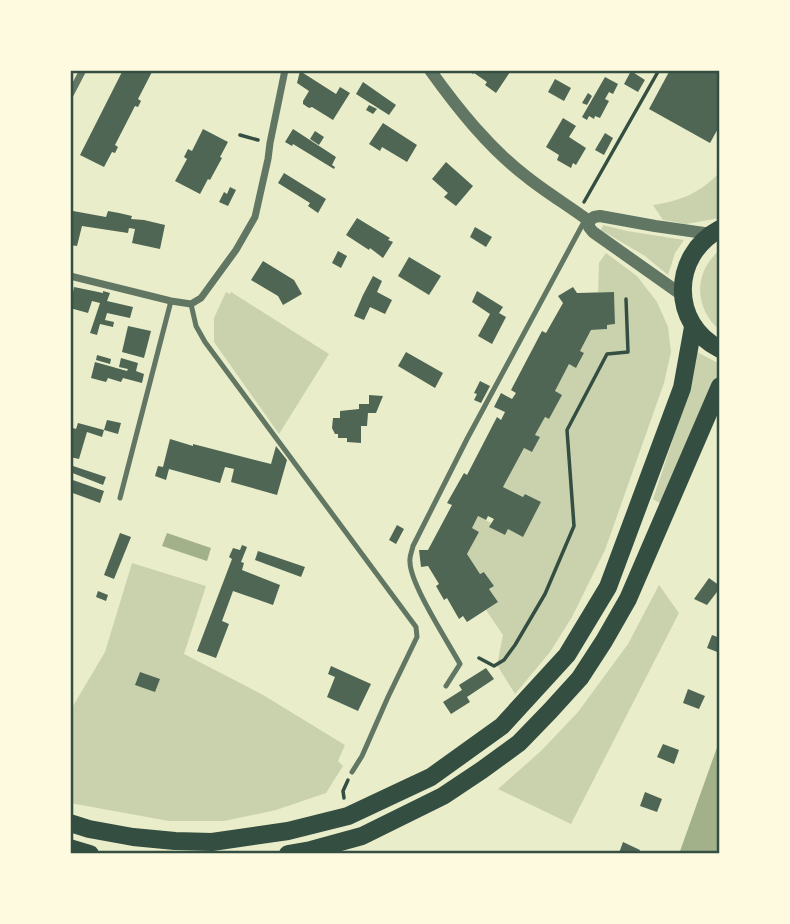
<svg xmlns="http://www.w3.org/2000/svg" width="790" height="924" font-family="'IBM Plex Sans',sans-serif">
<rect width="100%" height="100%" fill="#e9edc9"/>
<g fill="#cad2ad">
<path d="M720 172V218L686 224 663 220 653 205C681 201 700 193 720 172Z"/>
<polygon points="603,225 627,231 684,240 675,253 668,275 645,256 601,230"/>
<path d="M720 250V330C694 309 693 272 720 250Z"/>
<polygon points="606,253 637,276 657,302 668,327 671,352 664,383 605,550 572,617 550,652 515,694 497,665 503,635 486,610 498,602 489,589 493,586 485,572 480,574 467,554 479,532 472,528 478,516 491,523 490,527 505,535 508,529 540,502 526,494 523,497 503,487 524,448 532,452 539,438 535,435 545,417 549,419 561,396 555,391 569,364 577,367 584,353 580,351 591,330 607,329 607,325 615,324 614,292 598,292 599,263"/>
<polygon points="226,292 230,294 231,292 329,354 279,434 214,342 214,318"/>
<polygon points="697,352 720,364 720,374 702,405 661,504 653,499 693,379"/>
<polygon points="132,563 206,586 184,654 263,695 345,745 338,761 343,766 326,793 276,810 224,821 169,821 70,803 70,711 105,652"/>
<polygon points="659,585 679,613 571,824 498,789 541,751 578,712 628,644"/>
</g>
<g fill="#a3b18a">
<polygon points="167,533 211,548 207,561 162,546"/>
<polygon points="720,739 720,854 679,854"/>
</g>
<g fill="#4f6655">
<polygon points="123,70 153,70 138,99 141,101 138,107 135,106 115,145 118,147 115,153 112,152 104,167 80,155"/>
<polygon points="467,70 507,70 510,72 496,93 485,85 487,82 474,73 473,74"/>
<polygon points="670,70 716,70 720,72 720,125 710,143 649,109"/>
<polygon points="300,71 336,94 340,87 350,93 333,120 312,107 309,108 303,104 303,101 309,91 297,83"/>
<polygon points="631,71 645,80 638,92 624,84"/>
<polygon points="605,77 618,84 613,94 609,92 605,99 609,101 600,118 595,116 594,119 589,116 587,120 582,117"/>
<polygon points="555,79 571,88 564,101 548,92"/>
<polygon points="363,82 396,105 389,115 356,94"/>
<polygon points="588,93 592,96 587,105 582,103"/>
<polygon points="369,105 377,109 373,114 366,110"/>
<polygon points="563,118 576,126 569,137 586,148 576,165 573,163 571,168 557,160 559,155 546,147"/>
<polygon points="383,123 417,145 407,162 382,147 380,151 369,144"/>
<polygon points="203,129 228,142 220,157 222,158 210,180 208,179 200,194 175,181 187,159 184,157 188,149 192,151"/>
<polygon points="293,129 336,157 332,165 335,167 334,169 293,144 292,146 285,142"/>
<polygon points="315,131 324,137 319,145 310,139"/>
<polygon points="605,133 613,138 604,155 595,150"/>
<polygon points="446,162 473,186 456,206 444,197 448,193 432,179"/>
<polygon points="284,173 326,199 318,213 308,206 310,203 278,183"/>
<polygon points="230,187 236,190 228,206 219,202 224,192 227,194"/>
<polygon points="73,211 106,217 108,211 119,213 132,216 131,219 144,220 165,225 160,249 132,243 135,229 129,228 128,233 82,226 77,246 70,245 70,214 72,214"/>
<polygon points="357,218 390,238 388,240 393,242 383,258 370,248 369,250 346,235"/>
<polygon points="475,227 492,237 486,247 470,237"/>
<polygon points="338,251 347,256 341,268 332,263"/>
<polygon points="409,257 441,276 429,295 398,276"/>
<polygon points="263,261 294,280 302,294 283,305 278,296 251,280"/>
<polygon points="373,276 382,281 377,292 392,300 385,314 370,307 364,320 354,316 363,295"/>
<polygon points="74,287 103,293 103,291 110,293 107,301 133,307 130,318 107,313 105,320 114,322 113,327 100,324 97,335 90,333 100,303 92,301 88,313 70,308 70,296 72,297"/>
<polygon points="573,287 577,293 614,292 615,324 607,325 607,329 591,330 580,351 584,353 576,368 569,364 555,391 562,395 549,419 545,417 535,435 540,437 532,452 524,448 503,487 523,497 525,494 541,502 523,537 508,529 505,535 489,527 494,519 488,516 486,520 478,516 472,528 479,532 467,554 480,574 484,572 494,586 489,589 498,602 467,622 463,616 459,619 447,598 444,600 436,586 439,584 428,566 421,567 419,550 428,550 452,505 447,503 464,473 467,475 497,417 501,420 505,412 494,407 501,393 512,399 516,393 511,390 542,331 546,333 563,303 558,296"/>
<polygon points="477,291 503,307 499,313 506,317 492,344 478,336 490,314 472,302"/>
<polygon points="128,326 151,331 144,358 122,352"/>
<polygon points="406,352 443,373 435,388 398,366"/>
<polygon points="97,355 111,359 110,364 96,360"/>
<polygon points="121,358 138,363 136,371 144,374 142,383 123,378 121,382 108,378 106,382 91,378 95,362 127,371 128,369 119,367"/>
<polygon points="480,381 490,386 481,403 474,400 477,394 474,393"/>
<polygon points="369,395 383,396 376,413 368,413 367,426 361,426 361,443 347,442 347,438 338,438 338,434 335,434 332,428 333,418 340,418 340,411 359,409 359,404 369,404"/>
<polygon points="107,420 121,423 118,434 104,430"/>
<polygon points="78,423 104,430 102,437 87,432 79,459 70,457 70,427 76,429"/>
<polygon points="170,439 193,446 193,444 271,464 276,446 287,460 277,495 231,482 234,469 225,467 220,483 169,469 166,480 155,476 158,466 163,467"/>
<polygon points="70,465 106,477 103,485 70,472"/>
<polygon points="70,479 104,491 100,503 70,492"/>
<polygon points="397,525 404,529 396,544 389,540"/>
<polygon points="120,533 131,537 114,579 104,575"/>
<polygon points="242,545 247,547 241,562 244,563 242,570 280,585 273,605 233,591 222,621 229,624 216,658 197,651 232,559 229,557 233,548 240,550"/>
<polygon points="258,551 305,567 301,577 255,560"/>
<polygon points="709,578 720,586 720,588 707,605 694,599"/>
<polygon points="98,591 108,595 106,601 96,597"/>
<polygon points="712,635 720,638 720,653 707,648"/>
<polygon points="331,666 371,684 358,711 327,697 335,677 328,674"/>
<polygon points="486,668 494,679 467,697 470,702 451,714 443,702 462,690 459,685"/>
<polygon points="140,672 160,679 155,692 135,685"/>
<polygon points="688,689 705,696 699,709 683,703"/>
<polygon points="663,744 679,750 674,764 657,757"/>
<polygon points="645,792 662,799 657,812 640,806"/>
<polygon points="623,842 640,850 638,854 619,853"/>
</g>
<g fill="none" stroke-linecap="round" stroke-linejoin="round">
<g stroke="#344e41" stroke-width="3.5">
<polyline points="240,135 258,140"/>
<polyline points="584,202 659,70"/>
<polyline points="479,658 494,666 504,660 515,645 545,594 574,526 567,430 607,354 628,352 626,299"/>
<polyline points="344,798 343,791 348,780"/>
</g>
<g stroke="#617663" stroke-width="5">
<polyline points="191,304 196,326 205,342 416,627 417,637 388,697 362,756 352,772"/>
<polyline points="120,498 171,301"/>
<path d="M446 686 460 664C448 642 410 584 410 562 409 557 412 551 413 546L467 439 585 220"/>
</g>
<g stroke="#617663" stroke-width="7">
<polyline points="70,95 83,70"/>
<polyline points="70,276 171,301 191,304 201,298 236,250 255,217 268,159 270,143 285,70"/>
</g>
<g stroke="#617663" stroke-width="12">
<path d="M430 70C458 109 489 148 527 177 547 193 569 206 589 221V227L593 232 682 295"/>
<polyline points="589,221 594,217 600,216 655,226 711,234"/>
</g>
<g stroke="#344e41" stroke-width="18">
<path d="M720 229C671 255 670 324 720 349"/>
<polyline points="70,823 89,829 133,837 175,841 212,842 288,831 348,816 431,777 502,726 567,655 608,587 682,388 693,327"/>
<polyline points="70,848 90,854"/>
<polyline points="288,854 311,850 362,836 443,796 482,770 519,743 550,711 580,678 604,641 628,599 720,386"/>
</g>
</g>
<rect width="790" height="924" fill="none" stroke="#fefae0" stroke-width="144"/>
<rect x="72" y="72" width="646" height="780" fill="none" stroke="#344e41" stroke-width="2.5"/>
</svg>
